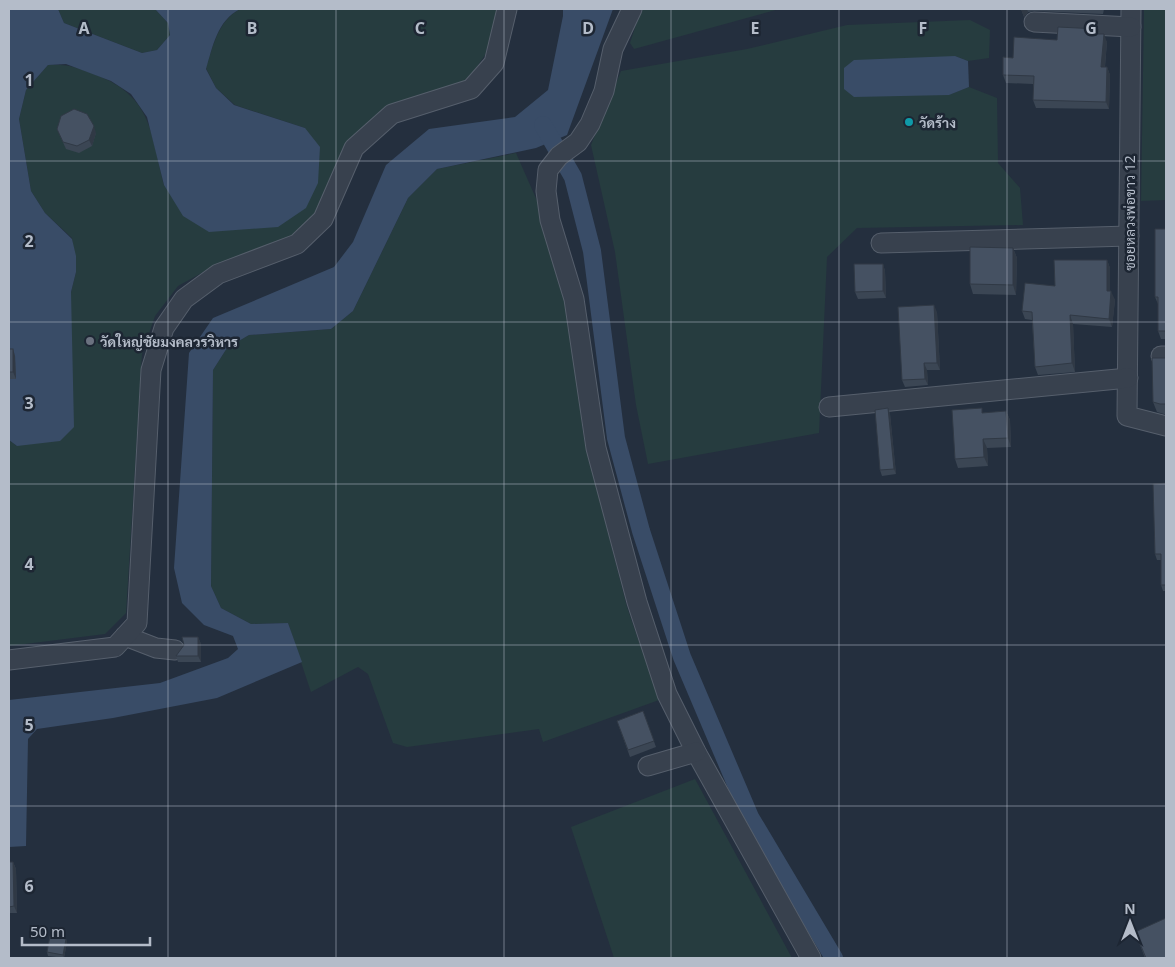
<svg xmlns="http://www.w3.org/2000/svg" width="1175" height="967" font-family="'Noto Sans',Sarabun,sans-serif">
<rect width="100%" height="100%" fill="#242f3e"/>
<g fill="#263c3f">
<polygon points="58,9 155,9 168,23 170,35 157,50 142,53 64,23"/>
<path d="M240 9H497V13L485 55 468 80 388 108 318 214 293 237 216 265 178 286 155 316 142 354 126 613 105 634 9 646V440L17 446 71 292 76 272 72 238 45 213 31 191 19 119 26 90 48 65C70 64 77 68 96 75 152 96 151 134 164 185L305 128 235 105 216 88 206 68C213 46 218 21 240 9Z"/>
<polygon points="641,9 779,9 634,49 630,43"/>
<polygon points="1144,9 1166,9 1166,200 1141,201"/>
<polygon points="970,20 990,30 989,58 968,61 955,56 948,95 969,87 997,98 998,163 1020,188 1023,225 857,228 827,257 819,433 648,464 636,405 615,252 591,145 621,71 747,49 847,25"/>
<polygon points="516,153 542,212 566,301 584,439 627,607 659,700 543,742 539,729 407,747 393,743 368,674 358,667 311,692 288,623 251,624 221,608 211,586 213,370 227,348 249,335 331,329 353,311 408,198 437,169"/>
<polygon points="695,779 792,958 614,958 571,827"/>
</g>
<g fill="#394c67">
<path d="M9 9H58L64 23 142 53 157 50 170 35 168 23 155 9H240C217 21 213 46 206 69L216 88 234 105 305 128 320 147 318 183 306 208 278 227 209 232 183 216 164 185 147 117 131 94 111 81 66 64 48 65 26 90 19 119 31 191 45 213 72 239 76 256V272L71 292 74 427 60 441 17 446 9 440Z"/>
<polygon points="563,9 613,9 567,135 536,148 437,169 408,198 353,311 331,329 249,335 227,348 213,370 211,586 221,608 251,624 288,623 302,662 217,698 113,718 37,729 28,739 26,846 9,847 9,700 160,683 228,658 238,649 233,636 204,625 182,603 174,568 189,353 213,318 334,267 353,242 386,165 429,129 515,117 548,90 563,16"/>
<polygon points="955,56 968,61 969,87 949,95 854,97 844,89 844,68 854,60"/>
</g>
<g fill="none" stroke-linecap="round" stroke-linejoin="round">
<polyline stroke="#394c67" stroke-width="18" points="543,125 573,177 592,251 616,438 641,531 682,657 750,817 834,958"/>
<g stroke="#565f6c" stroke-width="21">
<g id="minor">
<polyline points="632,9 613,49 604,91 590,124 578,142 559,156 548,170 546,191 550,220 574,299 596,448 637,602 667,694 696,752 811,958"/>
<polyline points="1131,9 1127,416 1166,426"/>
<polyline points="1034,22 1131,27"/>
<polyline points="881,243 1129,236"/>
<polyline points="1161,356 1166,356"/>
<polyline points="829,407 1128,378"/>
<polyline points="125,636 156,648 175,650"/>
<polyline points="9,660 115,647 137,623 151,370 164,328 184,299 218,274 297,244 323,219 354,148 392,114 471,89 494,63 507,9"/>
<polyline points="648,766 696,752"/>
</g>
</g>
<use href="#minor" stroke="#38414e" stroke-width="19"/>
</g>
<g fill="#3b4654">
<polygon points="1021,9 1104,9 1103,14 1035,11 1028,12 1024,17"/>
<polygon points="1098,29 1100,34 1107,42 1105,67 1107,67 1110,75 1109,109 1036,108 1033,100 1033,84 1006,83 1003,75 1013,58 1057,40"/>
<polygon points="57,129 96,133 92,146 79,153 66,149"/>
<polygon points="1166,229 1166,339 1161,339 1158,331 1158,304 1155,297"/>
<polygon points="1013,248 1017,258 1016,295 973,294 970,284"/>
<polygon points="1107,260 1110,268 1110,291 1115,300 1112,327 1073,324 1075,372 1038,375 1035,367 1032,320 1025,319 1022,311 1055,286"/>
<polygon points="883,264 885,271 886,298 858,299 855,292"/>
<polygon points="937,312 940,370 927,370 928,385 905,387 902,380"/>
<polygon points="9,349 13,349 15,356 16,379 9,379"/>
<polygon points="1166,358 1166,414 1164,414 1157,412 1153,402"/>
<polygon points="888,408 890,414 896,474 882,476 880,470"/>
<polygon points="1006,411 1010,420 1011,447 987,448 988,466 958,468 955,459 983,413"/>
<polygon points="1166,483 1166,591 1163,591 1161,585 1161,560 1157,560 1155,554"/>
<polygon points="198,637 201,644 201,662 178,662 176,656"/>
<polygon points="643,711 656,747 630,757 617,721"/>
<polygon points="9,862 13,862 16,869 17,913 9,913"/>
<polygon points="1135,932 1166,958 1145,958"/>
<polygon points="66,939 67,942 64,958 48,956 47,952"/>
</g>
<g fill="#303945">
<polygon points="1021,9 1027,9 1028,12 1024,17"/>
<polygon points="1104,34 1107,42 1104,75 1101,67"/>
<polygon points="1107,67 1110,75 1109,109 1106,102"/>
<polygon points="94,126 96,133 92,146 89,140"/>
<polygon points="1013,248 1017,258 1016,295 1013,285"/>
<polygon points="1107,260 1110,268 1110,299 1107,291"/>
<polygon points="883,264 885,271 886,298 883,291"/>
<polygon points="1111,291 1115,300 1112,327 1109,319"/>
<polygon points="934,305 937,312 940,370 937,363"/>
<polygon points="1070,315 1073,324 1075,372 1072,363"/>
<polygon points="13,349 15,356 16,379 13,372"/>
<polygon points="924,363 927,370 928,385 925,379"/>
<polygon points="888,408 890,414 896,474 894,469"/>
<polygon points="1006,411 1010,420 1011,447 1008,438"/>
<polygon points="983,439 987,448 988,466 984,457"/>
<polygon points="198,637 201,644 201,662 198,656"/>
<polygon points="13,862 16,869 17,913 14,906"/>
<polygon points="66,939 67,942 64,958 63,955"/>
</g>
<g fill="#455162" stroke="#303945">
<polygon points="1058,27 1098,29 1098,34 1104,34 1101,67 1107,67 1106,102 1033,100 1034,76 1003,75 1003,57 1013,58 1014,37 1057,40"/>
<polygon points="74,109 87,114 94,126 89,140 77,146 63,142 57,129 61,116"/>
<polygon points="1155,229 1166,229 1166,331 1158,331 1158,297 1155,297"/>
<polygon points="970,247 1013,248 1013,285 970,284"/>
<polygon points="1054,260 1107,260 1107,291 1111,291 1109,319 1070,315 1072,363 1035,367 1032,312 1022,311 1025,283 1055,286"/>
<polygon points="854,264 883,264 883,291 855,292"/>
<polygon points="934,305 937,363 924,363 925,379 902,380 898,307"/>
<rect x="9" y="349" width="4" height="23"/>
<polygon points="1152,358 1166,358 1166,404 1160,404 1153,402"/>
<polygon points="888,408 894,469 880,470 875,410"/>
<polygon points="982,408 982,413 1006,411 1008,438 983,439 984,457 955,459 952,410"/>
<polygon points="1166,483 1166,585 1161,585 1161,554 1155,554 1153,484"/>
<polygon points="182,637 198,637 198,656 176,656 184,645"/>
<polygon points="643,711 654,741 628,750 617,721"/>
<polygon points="9,862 13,862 14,906 9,907"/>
<polygon points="1166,918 1166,958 1146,958 1135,932"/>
<polygon points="50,936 66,939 63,955 47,952"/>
</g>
<path fill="none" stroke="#b4bcc9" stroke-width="1" stroke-opacity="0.55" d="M168 9V958M336 9V958M504 9V958M671 9V958M839 9V958M1007 9V958M9 161H1166M9 322H1166M9 484H1166M9 645H1166M9 806H1166"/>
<circle fill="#0f9aa8" stroke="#1d2633" stroke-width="2" cx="909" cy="122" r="5"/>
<circle fill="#6b7280" stroke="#1d2633" stroke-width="2" cx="90" cy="341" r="5"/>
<g text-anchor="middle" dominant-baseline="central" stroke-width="5" stroke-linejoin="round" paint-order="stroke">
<g font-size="14" font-weight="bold" fill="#b4bcc9" stroke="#1d2633" text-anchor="start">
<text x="919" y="122">วัดร้าง</text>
<text x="100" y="341">วัดใหญ่ชัยมงคลวรวิหาร</text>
</g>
<g font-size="14" fill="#b4bcc9" stroke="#1d2633">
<text transform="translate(1129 213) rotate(-90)">ซอยหลวงพ่อขาว 12</text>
</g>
</g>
<g font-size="16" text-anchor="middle" font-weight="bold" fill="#b4bcc9" stroke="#1d2633" stroke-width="5" stroke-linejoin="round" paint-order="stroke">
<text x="84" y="34">A</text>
<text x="252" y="34">B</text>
<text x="420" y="34">C</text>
<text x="588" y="34">D</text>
<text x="755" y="34">E</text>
<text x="923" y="34">F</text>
<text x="1091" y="34">G</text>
<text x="29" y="86">1</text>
<text x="29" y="247">2</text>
<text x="29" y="409">3</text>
<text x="29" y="570">4</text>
<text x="29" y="731">5</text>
<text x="29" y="892">6</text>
</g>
<rect width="1175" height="967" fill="none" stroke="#b4bcc9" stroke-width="20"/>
<g transform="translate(1130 922)" stroke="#1d2633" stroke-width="4" paint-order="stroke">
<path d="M0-4L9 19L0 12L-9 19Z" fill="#b4bcc9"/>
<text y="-8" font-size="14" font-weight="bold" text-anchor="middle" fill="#b4bcc9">N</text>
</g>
<path d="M22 937v8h128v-8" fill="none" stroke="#b4bcc9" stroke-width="2.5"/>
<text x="30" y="937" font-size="15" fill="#b4bcc9" stroke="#1d2633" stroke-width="4" paint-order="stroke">50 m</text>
</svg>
